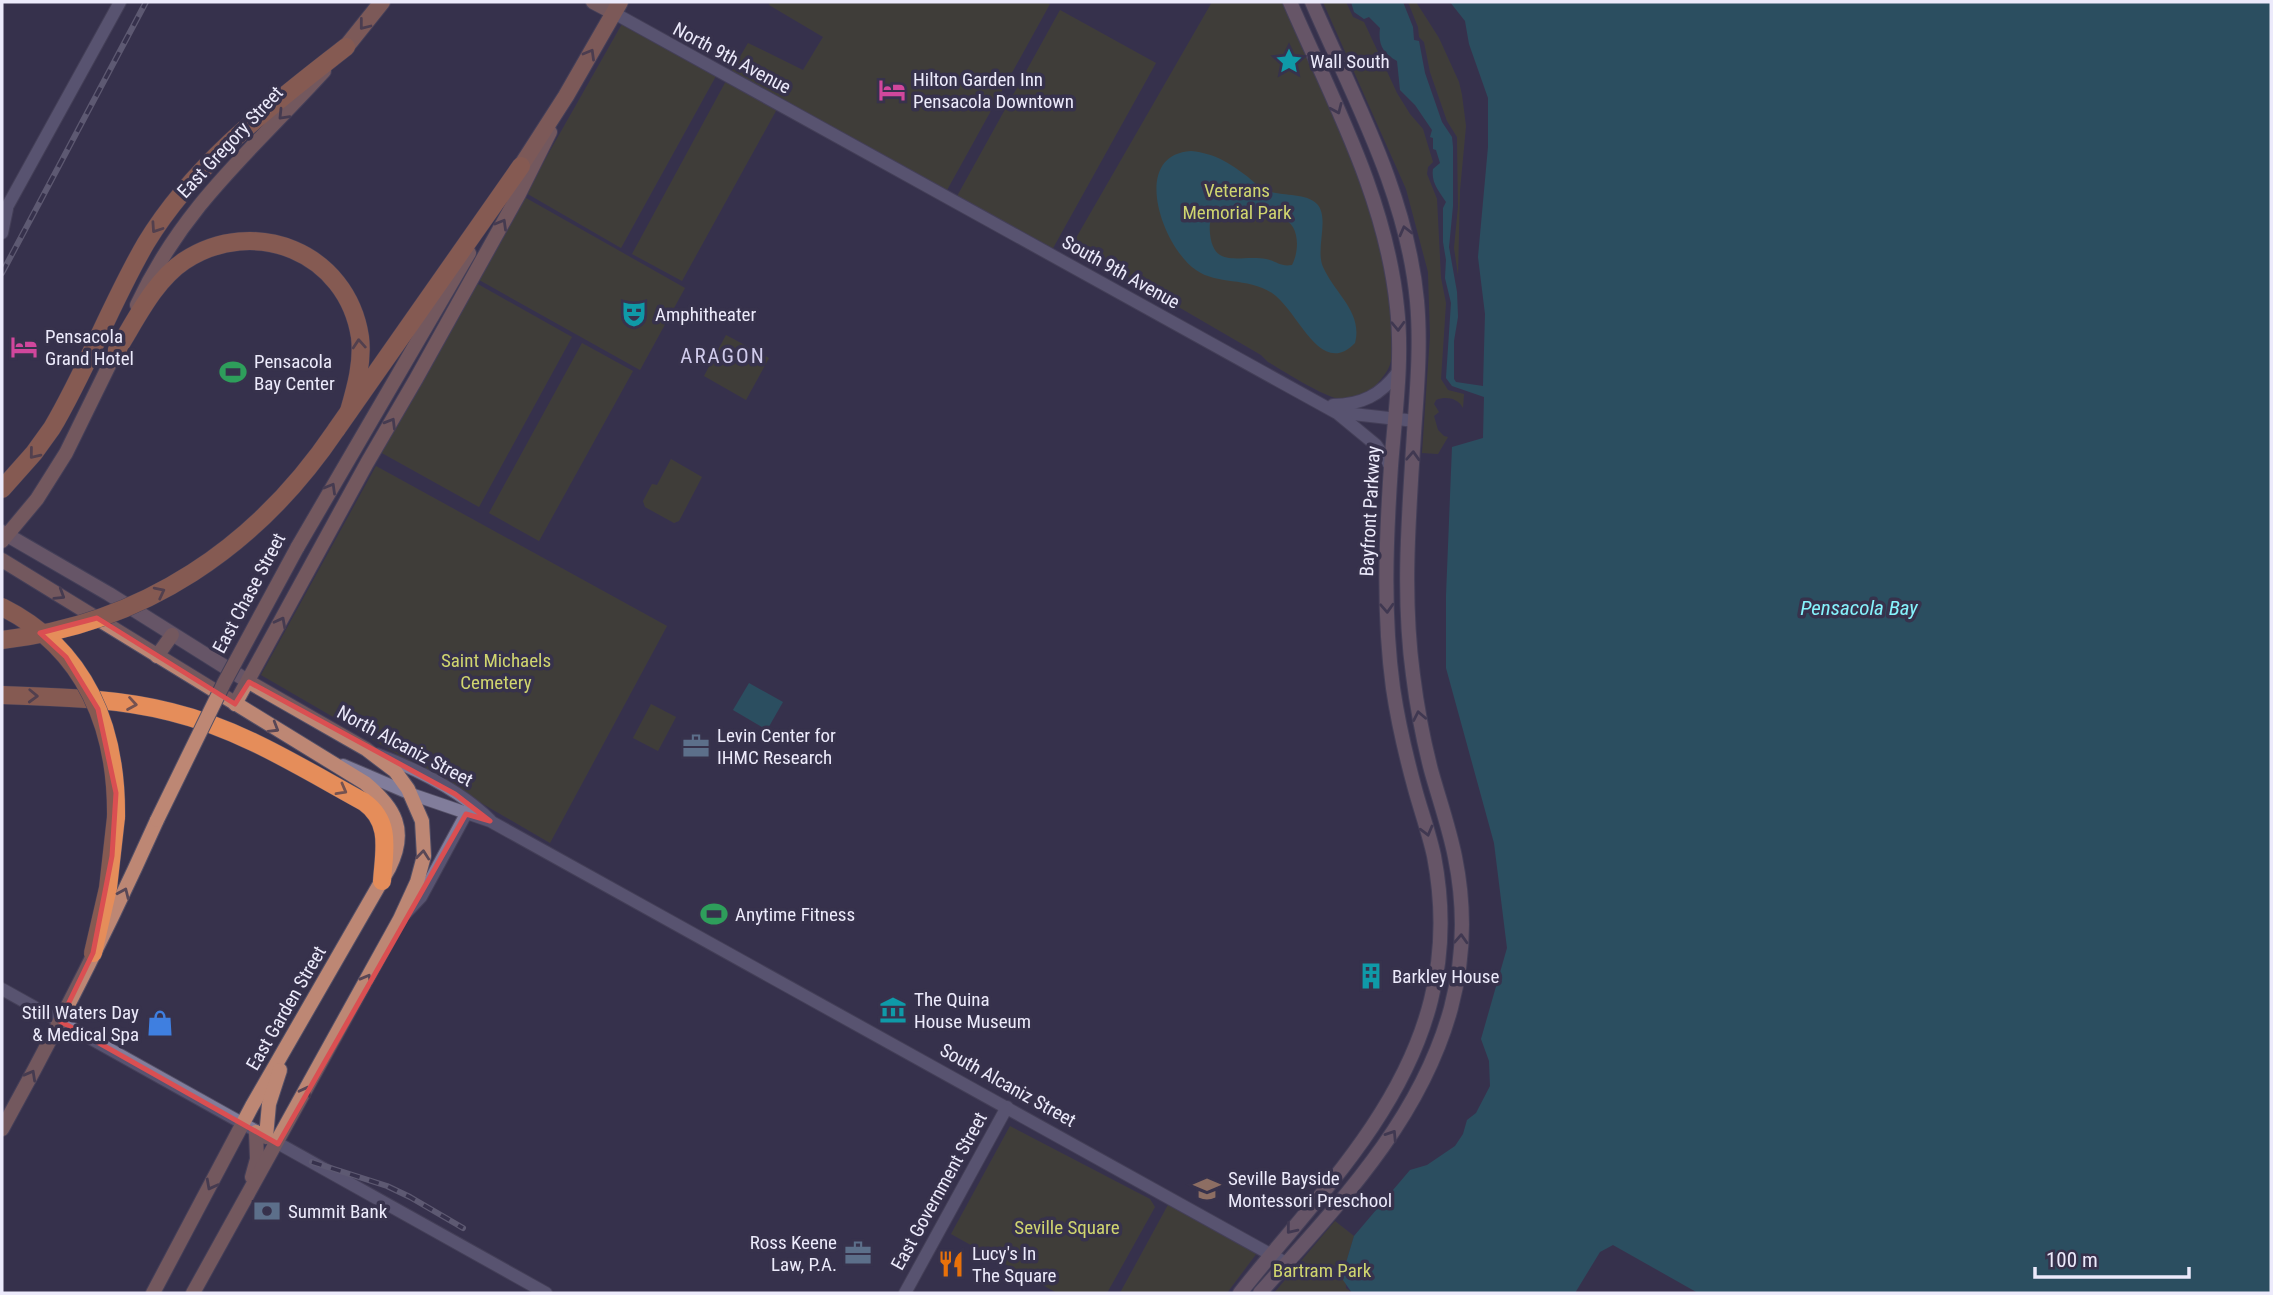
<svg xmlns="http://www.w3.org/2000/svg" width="2273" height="1295" font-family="'Roboto Condensed',sans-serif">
<rect width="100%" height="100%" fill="#37324c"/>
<g fill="#4b4d23">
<polygon points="770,2 1045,2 1050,4 946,192 731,72 748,43 803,70 823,37 769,5"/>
<path d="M1212 2H1282C1325 100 1388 216 1391 324 1391 336 1393 350 1391 361 1389 370 1383 377 1377 384 1370 393 1352 401 1340 399 1320 395 1286 372 1268 362L1261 355 1072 245Z"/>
<path d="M1323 2H1346L1353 17 1364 22 1397 93 1410 114 1423 129 1433 162 1428 167 1427 174 1437 199 1441 278 1446 303 1441 379 1448 390 1464 394 1463 408C1458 398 1446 396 1436 400L1434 404 1439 412 1434 416 1438 430 1444 436 1448 437 1438 454 1422 453 1430 336 1428 272 1406 189Z"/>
<polygon points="1408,2 1416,2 1439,38 1459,82 1462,95 1466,126 1460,190 1458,275 1454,248 1458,207 1457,137 1447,121 1430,72 1424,42 1419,37 1418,27"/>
<polygon points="1060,10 1156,63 1052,250 956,198"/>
<polygon points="622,24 716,76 621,248 526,193"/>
<polygon points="726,81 777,109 682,281 632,254"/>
<polygon points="519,194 685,288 640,370 472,276"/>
<polygon points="476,283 572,337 479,507 380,452"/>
<polygon points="726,335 769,358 746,400 704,376"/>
<polygon points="582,343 633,371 539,541 489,513"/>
<polygon points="671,459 702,477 679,521 674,523 645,507 643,501 652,484 657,485"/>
<polygon points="376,466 667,626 550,843 261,675"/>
<polygon points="651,704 676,717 658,751 633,738"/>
<polygon points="1010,1126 1150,1199 1155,1207 1107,1293 1057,1293 951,1234"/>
<polygon points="1169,1203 1257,1253 1227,1293 1120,1293"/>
<polygon points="1335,1221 1354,1236 1345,1266 1346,1288 1352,1293 1274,1293"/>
</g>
<g fill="#1e7279" fill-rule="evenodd">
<path d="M1351 2H1403L1413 27 1414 40 1419 41 1425 73 1442 122 1452 137 1453 147V206L1449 247 1457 292 1458 317 1454 341V379L1456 382 1483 386 1485 314 1478 257 1488 147V98L1469 44 1465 21 1450 2H2271V1293H1698L1613 1245 1600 1252 1575 1293H1352L1343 1280 1345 1266 1354 1236 1410 1170 1427 1165 1455 1146 1463 1134 1467 1120 1476 1113 1490 1086 1489 1061 1481 1039 1507 948 1494 843 1446 668V596L1452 447 1483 438 1484 397 1452 386 1446 378 1451 303 1445 278 1446 260 1443 242V208L1446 202C1439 191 1431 183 1433 169L1440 163 1436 150 1433 149V138L1430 137 1432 130 1415 105 1400 90 1397 61C1383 53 1378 45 1380 28L1369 17 1364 19 1354 12Z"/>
<path d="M1191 151C1216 154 1228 162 1248 177 1253 181 1259 188 1265 190 1280 197 1305 192 1317 204 1330 218 1315 249 1323 267 1335 294 1363 312 1355 343 1320 379 1299 311 1272 293 1247 277 1217 285 1196 270 1163 248 1129 155 1191 151ZM1219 210C1230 212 1241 216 1252 217 1261 219 1271 216 1280 218 1300 222 1300 250 1292 265 1280 267 1276 261 1266 259 1241 254 1214 270 1210 234 1209 222 1210 218 1219 210Z"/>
<polygon points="749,683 783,702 767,730 733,710"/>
</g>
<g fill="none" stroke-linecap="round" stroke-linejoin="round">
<g stroke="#545066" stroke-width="14">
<g id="tertiary">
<polyline points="614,13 1335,412 1415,421"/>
<polyline points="2,216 120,2"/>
<polyline points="2,233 7,209"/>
<path d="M1333 405C1361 405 1381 395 1398 372"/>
<polyline points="1336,412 1376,445 1391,467"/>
<path d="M377 754C416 769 460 790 490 820"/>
<polyline points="343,765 411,794 490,821 1286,1263"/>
<polyline points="405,914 421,897 466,814"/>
<polyline points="2,989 546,1293"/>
<polyline points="905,1293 1007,1107"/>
</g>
</g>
<g stroke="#545066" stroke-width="16">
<g id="secondary">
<polyline points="2,532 109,594 249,682"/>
<path d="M1240 1293C1311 1203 1402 1116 1431 1000 1443 953 1443 903 1434 856 1429 833 1421 811 1415 789 1406 756 1398 722 1393 688 1383 614 1386 540 1391 466 1395 414 1403 360 1397 307 1386 198 1333 101 1290 2"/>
<path d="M1260 1293C1336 1207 1420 1122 1451 1008 1464 959 1465 906 1455 857 1449 827 1439 799 1431 770 1423 739 1417 707 1413 675 1402 594 1409 514 1414 433 1417 389 1421 345 1417 301 1407 194 1354 99 1312 2"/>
</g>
</g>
<g stroke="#545066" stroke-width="16">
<g id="primary">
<polyline points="593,2 614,13"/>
<path d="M137 305C183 206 252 150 324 71"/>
<polyline points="2,541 37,499 66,453 120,343"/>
<polyline points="297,548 469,253"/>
<path d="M2 560 365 783C395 808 408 830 389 868L252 1106 153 1293"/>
<polyline points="157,656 172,635"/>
<polyline points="235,704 367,463 416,379 519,194 550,132"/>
<path d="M2 1129C58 1028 110 925 157 820"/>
<polyline points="266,1137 269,1104 280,1070"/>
<polyline points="252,1177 257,1159 256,1132"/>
<polyline points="193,1293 400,919 417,882 424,856 422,821 408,789 395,771 366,749 249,682"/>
</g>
</g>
<g stroke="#545066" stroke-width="18">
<g id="trunk">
<polyline points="346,47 382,2"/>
<polyline points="521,166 566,96 620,2"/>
</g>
</g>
<g stroke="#545066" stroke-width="19">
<g id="motorway">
<path d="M117 350C136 320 154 281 184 261 254 215 347 252 360 337 363 362 356 387 349 411"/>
<polyline points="336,430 521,166"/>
<path d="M2 489 34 453 52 428C87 369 111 303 146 243 196 161 272 105 346 47"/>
<path d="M2 695C58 697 116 698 171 712 241 729 302 768 364 802 392 822 384 851 382 881"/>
<polyline points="93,953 108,888 116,817"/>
</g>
</g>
<use href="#tertiary" stroke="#817d9b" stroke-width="12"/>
<use href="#secondary" stroke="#9f8288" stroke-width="14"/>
<use href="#primary" stroke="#bd8774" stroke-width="14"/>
<use href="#trunk" stroke="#d18a67" stroke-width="16"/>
<use href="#motorway" stroke="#e58d5a" stroke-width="18"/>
<g stroke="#8d8a9f" stroke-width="6">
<g id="rail">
<polyline points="2,273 146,2"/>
<polyline points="312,1162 387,1186 410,1197 463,1228"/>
</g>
</g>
<use href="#rail" stroke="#37324c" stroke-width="3.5" stroke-dasharray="10" stroke-linecap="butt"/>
<g stroke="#545066" stroke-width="16" stroke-linecap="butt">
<polyline id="primary-bridge" points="157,820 224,683 297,548"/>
</g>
<g stroke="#545066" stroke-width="19" stroke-linecap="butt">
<g id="motorway-bridge">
<path d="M2 607C86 649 117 728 116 817"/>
<path d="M2 640C143 624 257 547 336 430"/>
</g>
</g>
<use href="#primary-bridge" stroke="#bd8774" stroke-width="14"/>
<use href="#motorway-bridge" stroke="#e58d5a" stroke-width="18"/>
</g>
<defs><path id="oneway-chevron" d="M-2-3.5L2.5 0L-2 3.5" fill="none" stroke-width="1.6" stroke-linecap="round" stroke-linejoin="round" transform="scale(1.75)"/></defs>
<g stroke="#654c54">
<use href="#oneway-chevron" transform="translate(364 25) rotate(128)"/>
<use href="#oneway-chevron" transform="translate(590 54) rotate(-60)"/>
</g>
<g stroke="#4c4258">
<use href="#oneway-chevron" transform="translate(1337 109) rotate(66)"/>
<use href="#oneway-chevron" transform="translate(1405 231) rotate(-104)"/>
<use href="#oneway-chevron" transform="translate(1398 326) rotate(88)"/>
<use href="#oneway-chevron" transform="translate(1413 456) rotate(-87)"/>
<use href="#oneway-chevron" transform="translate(1387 608) rotate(87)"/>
<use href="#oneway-chevron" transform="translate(1419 716) rotate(-101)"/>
<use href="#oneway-chevron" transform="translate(1427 831) rotate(75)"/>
<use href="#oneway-chevron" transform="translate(1461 939) rotate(-87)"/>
<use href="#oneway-chevron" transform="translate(1392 1135) rotate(-57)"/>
<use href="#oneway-chevron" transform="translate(1291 1229) rotate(129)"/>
</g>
<g stroke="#584756">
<use href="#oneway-chevron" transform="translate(283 115) rotate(134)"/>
<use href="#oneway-chevron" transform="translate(502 224) rotate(-60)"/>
<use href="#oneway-chevron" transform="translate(391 423) rotate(-59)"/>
<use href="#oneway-chevron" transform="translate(331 488) rotate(-60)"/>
<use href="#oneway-chevron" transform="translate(60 595) rotate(32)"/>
<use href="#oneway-chevron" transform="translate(281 622) rotate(-62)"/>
<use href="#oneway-chevron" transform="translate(274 728) rotate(31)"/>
<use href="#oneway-chevron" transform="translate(423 855) rotate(-84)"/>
<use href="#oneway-chevron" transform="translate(124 893) rotate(-66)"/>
<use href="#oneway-chevron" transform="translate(367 979) rotate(-61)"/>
<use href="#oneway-chevron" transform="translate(31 1075) rotate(-61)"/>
<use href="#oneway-chevron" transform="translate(306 1091) rotate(-62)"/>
<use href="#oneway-chevron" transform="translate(211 1185) rotate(118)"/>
</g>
<g stroke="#745251">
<use href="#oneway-chevron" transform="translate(156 228) rotate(124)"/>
<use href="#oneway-chevron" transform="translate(359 344) rotate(-94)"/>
<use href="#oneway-chevron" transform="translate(34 454) rotate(129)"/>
<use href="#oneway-chevron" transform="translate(160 592) rotate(-27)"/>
<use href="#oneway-chevron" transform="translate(33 696) rotate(2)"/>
<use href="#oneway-chevron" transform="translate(132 704) rotate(9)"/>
<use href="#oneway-chevron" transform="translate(342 790) rotate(29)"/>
</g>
<path d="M0 0H2273V1295H0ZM97 618 235 704 249 682 455 794 490 821 466 814 278 1144 60 1021 93 953 112 856 116 793 98 709 66 657 40 633Z" fill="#37324c" fill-opacity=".55" fill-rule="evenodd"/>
<path fill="none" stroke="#da4f52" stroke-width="5" stroke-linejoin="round" d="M97 618 235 704 249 682 455 794 490 821 466 814 278 1144 60 1021 93 953 112 856 116 793 98 709 66 657 40 633Z"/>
<defs>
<g id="sight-bare" transform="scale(2.1)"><path d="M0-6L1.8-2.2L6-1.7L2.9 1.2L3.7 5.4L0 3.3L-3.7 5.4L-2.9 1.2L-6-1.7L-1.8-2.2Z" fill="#0f9aa8" stroke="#37324c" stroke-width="2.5" paint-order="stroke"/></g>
<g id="hotel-bare" transform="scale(2.1)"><path d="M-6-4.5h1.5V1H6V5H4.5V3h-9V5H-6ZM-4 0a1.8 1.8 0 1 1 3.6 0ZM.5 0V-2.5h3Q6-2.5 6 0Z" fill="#d1479c" stroke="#37324c" stroke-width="2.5" paint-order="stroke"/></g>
<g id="theatre-bare" transform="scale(2.1)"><path d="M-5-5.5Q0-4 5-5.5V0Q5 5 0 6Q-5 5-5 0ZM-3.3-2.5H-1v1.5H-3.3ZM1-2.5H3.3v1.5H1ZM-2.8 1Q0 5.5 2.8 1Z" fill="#0f9aa8" stroke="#37324c" stroke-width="2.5" paint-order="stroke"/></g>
<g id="stadium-bare" transform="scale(2.1)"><path d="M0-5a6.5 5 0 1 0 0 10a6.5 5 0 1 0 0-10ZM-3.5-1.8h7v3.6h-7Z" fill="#2e9e5b" stroke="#37324c" stroke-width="2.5" paint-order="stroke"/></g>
<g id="office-bare" transform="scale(2.1)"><path d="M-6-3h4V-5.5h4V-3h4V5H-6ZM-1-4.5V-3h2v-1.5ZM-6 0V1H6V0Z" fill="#5c6f8a" stroke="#37324c" stroke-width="2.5" paint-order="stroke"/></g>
<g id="building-bare" transform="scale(2.1)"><path d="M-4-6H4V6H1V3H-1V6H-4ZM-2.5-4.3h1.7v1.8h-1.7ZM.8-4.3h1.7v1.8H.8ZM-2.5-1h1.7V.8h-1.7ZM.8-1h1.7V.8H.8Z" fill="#0f9aa8" stroke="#37324c" stroke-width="2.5" paint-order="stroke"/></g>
<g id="museum-bare" transform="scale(2.1)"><path d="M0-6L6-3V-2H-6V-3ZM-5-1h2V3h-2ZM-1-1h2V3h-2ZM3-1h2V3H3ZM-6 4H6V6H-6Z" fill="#0f9aa8" stroke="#37324c" stroke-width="2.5" paint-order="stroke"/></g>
<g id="shop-bare" transform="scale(2.1)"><path d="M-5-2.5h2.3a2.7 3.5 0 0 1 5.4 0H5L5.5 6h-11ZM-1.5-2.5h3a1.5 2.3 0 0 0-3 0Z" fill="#3f7fe0" stroke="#37324c" stroke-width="2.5" paint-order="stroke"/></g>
<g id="school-bare" transform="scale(2.1)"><path d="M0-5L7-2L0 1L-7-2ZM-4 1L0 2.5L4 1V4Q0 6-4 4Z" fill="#8d6e63" stroke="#37324c" stroke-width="2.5" paint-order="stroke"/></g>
<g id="bank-bare" transform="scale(2.1)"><path d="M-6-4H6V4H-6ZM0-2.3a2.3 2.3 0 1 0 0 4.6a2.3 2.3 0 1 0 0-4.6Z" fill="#5c6f8a" stroke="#37324c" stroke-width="2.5" paint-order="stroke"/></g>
<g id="restaurant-bare" transform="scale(2.1)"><path d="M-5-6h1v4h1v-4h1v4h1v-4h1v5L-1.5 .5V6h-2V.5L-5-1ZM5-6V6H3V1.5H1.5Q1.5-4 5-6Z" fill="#e8710a" stroke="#37324c" stroke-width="2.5" paint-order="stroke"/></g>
</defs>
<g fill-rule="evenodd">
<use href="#sight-bare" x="1289" y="61"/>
<use href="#hotel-bare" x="892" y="90"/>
<use href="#theatre-bare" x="634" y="314"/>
<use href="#hotel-bare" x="24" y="347"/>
<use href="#stadium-bare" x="233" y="372"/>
<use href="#office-bare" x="696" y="746"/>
<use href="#stadium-bare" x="714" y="914"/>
<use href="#building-bare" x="1371" y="976"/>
<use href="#museum-bare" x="893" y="1010"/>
<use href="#shop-bare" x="160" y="1023"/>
<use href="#school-bare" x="1207" y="1189"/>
<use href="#bank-bare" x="267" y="1211"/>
<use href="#office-bare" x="858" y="1253"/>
<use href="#restaurant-bare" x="951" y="1264"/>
</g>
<g text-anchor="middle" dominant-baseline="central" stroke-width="7" stroke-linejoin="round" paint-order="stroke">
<g font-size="19" fill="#eceafb" stroke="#37324c">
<text transform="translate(732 58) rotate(28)">North 9th Avenue</text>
<text transform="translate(230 142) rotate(-47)">East Gregory Street</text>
<text transform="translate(1121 272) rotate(29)">South 9th Avenue</text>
<text transform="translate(1370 511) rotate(-87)">Bayfront Parkway</text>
<text transform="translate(249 593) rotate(-62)">East Chase Street</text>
<text transform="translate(405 746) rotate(28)">North Alcaniz Street</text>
<text transform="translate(286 1008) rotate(-60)">East Garden Street</text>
<text transform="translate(1008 1085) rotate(29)">South Alcaniz Street</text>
<text transform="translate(939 1191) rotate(-61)">East Government Street</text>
</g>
<g font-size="19" fill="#eceafb" stroke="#37324c" text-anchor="start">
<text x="1310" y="61">Wall South</text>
<text x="913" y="79">Hilton Garden Inn<tspan x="913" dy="22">Pensacola Downtown</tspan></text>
<text x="655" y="314">Amphitheater</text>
<text x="45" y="336">Pensacola<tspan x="45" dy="22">Grand Hotel</tspan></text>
<text x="254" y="361">Pensacola<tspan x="254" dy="22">Bay Center</tspan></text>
<text x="717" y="735">Levin Center for<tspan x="717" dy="22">IHMC Research</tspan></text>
<text x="735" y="914">Anytime Fitness</text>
<text x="1392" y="976">Barkley House</text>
<text x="914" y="999">The Quina<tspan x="914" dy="22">House Museum</tspan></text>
<text x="139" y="1012" text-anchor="end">Still Waters Day<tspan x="139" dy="22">&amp; Medical Spa</tspan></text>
<text x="1228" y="1178">Seville Bayside<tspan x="1228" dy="22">Montessori Preschool</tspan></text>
<text x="288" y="1211">Summit Bank</text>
<text x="837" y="1242" text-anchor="end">Ross Keene<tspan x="837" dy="22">Law, P.A.</tspan></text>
<text x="972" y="1253">Lucy's In<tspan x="972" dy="22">The Square</tspan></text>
</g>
<g font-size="19" fill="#d0d56f" stroke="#37324c">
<text x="1237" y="190">Veterans<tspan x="1237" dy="22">Memorial Park</tspan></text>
<text x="496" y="660">Saint Michaels<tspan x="496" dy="22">Cemetery</tspan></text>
<text x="1067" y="1227">Seville Square</text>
<text x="1322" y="1270">Bartram Park</text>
</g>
<g font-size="21" letter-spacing="2" fill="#d0cbeb" stroke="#37324c">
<text x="723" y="356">ARAGON</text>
</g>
<g font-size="21" font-style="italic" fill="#86f3fc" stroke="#37324c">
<text x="1859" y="608">Pensacola Bay</text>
</g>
</g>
<rect width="2273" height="1295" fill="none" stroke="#eceafb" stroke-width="7"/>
<path d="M2035 1267v10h154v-10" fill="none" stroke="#eceafb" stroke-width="3.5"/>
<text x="2046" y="1267" font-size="21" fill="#eceafb" stroke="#37324c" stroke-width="5" paint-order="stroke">100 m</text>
</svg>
